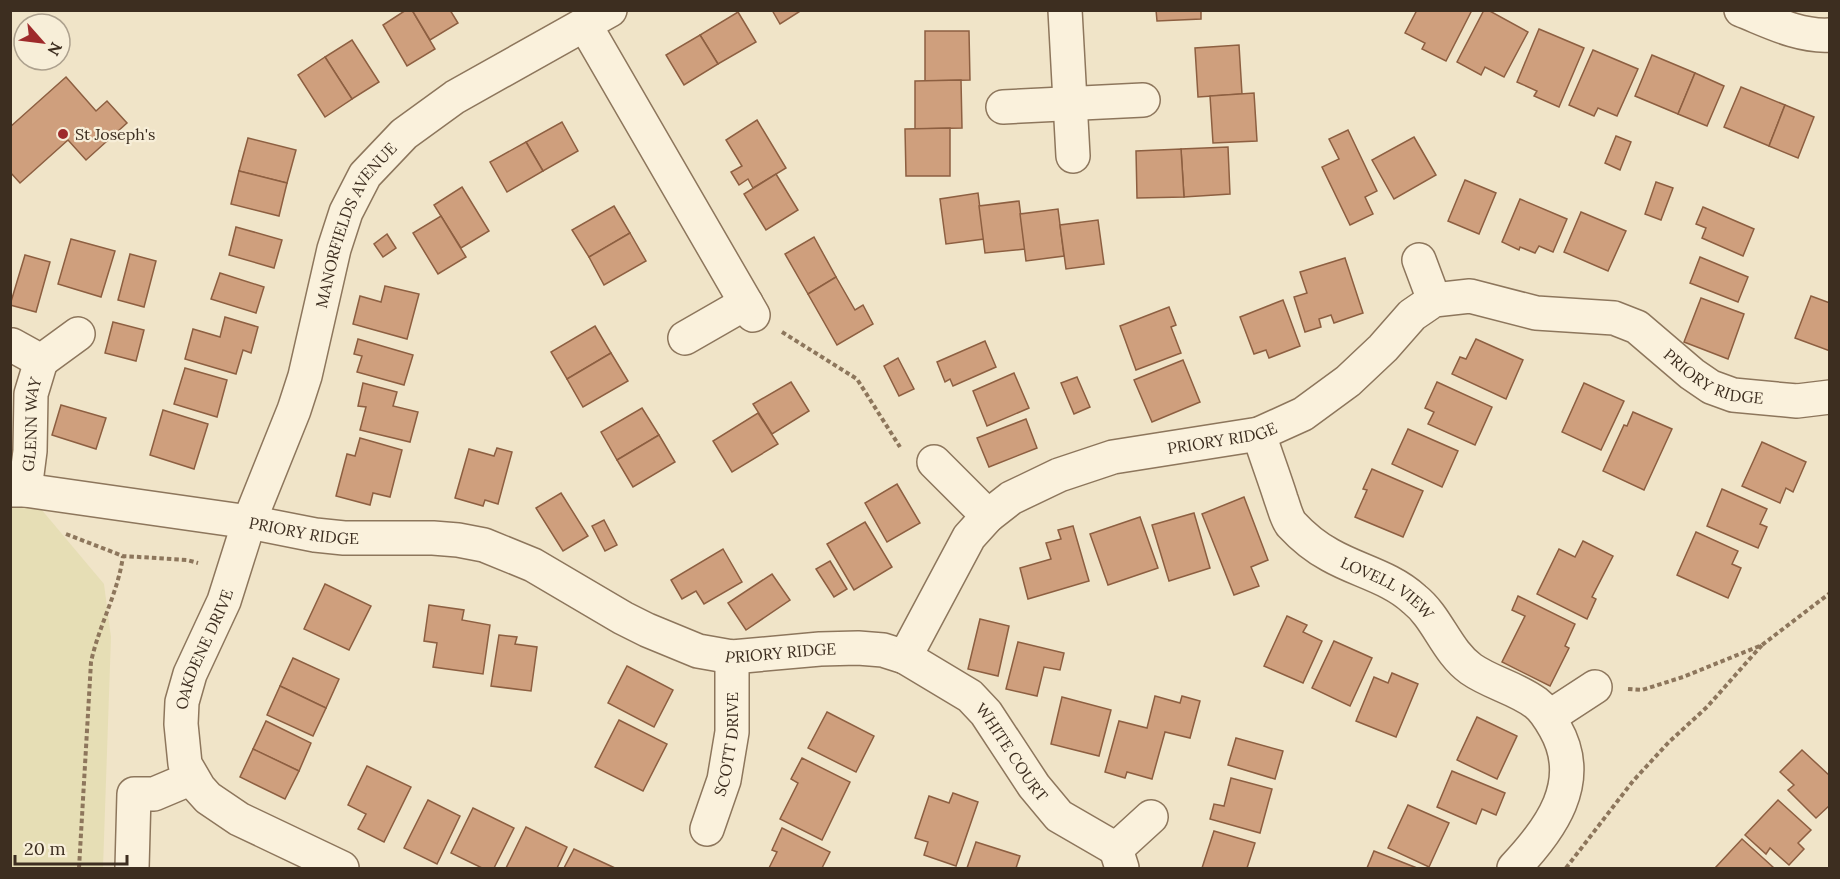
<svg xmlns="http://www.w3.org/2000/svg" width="1840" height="879" font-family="Lora,serif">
<rect width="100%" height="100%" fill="#f0e4c8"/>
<polygon fill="#e6deb5" points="10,490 25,490 104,584 111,637 103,868 11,868"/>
<g fill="#cf9f7d" stroke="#8d5f41" stroke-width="1.5">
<polygon points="406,10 412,10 435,49 407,66 383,25"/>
<polygon points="412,10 450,10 458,23 430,40"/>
<polygon points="772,10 802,10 780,24"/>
<polygon points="1156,10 1201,10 1201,19 1157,21"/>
<polygon points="1417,10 1472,10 1446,61 1422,49 1425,43 1405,33"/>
<polygon points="1484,10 1488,10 1528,32 1504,77 1485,67 1481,75 1457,62"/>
<polygon points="738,12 756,42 718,64 700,35"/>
<polygon points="1539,29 1584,48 1559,107 1534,96 1537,91 1517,82"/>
<polygon points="925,31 969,31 970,80 925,81"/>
<polygon points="700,35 718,64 684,85 666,55"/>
<polygon points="352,40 379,82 352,99 325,57"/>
<polygon points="1239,45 1242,94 1198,97 1195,48"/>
<polygon points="1593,50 1638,69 1617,116 1598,108 1594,116 1569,105"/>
<polygon points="1652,55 1695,73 1678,114 1635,96"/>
<polygon points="325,57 352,99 325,117 298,75"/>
<polygon points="1695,73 1724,86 1707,126 1678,114"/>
<polygon points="66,77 96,111 107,101 127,123 86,160 68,140 20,183 10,172 10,127"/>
<polygon points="961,80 962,128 915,129 915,81"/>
<polygon points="1741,87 1785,105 1769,146 1724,127"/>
<polygon points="1254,93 1257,141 1213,143 1210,96"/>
<polygon points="1785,105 1814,117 1798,158 1769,146"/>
<polygon points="757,120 786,168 753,188 748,179 739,185 731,172 742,166 726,140"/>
<polygon points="562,122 578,151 543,171 526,142"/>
<polygon points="950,128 950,176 906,176 905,129"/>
<polygon points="1348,130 1377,191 1365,197 1373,214 1350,225 1322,167 1339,159 1329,139"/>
<polygon points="1616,136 1631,142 1620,170 1605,163"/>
<polygon points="1414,137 1436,175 1394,199 1372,160"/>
<polygon points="248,138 296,150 287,183 239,171"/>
<polygon points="526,142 543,171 507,192 490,162"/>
<polygon points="1228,147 1230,194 1184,197 1181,149"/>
<polygon points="1181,149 1184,197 1137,198 1136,151"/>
<polygon points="239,171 287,183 279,216 231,204"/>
<polygon points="776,174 798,210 766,230 744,194"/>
<polygon points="1465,180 1496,193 1479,234 1448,221"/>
<polygon points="1656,182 1673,188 1661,220 1645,214"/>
<polygon points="462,187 489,231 461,248 434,205"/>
<polygon points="978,193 984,239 946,244 940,199"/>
<polygon points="1520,199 1567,219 1553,252 1539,246 1535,253 1520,247 1519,250 1502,242"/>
<polygon points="1019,201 1025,249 985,253 979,206"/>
<polygon points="614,206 630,233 589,257 572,230"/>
<polygon points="1703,207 1754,229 1743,256 1702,238 1706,228 1696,224"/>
<polygon points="1058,209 1064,256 1026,261 1020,214"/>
<polygon points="1581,212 1626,231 1608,271 1564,252"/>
<polygon points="441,216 466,257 438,274 413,233"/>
<polygon points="1098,220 1104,264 1066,269 1060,225"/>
<polygon points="236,227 282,240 274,268 229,255"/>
<polygon points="630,233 646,261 604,285 589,257"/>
<polygon points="387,234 396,248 383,257 374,244"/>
<polygon points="814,237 836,277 808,294 785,254"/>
<polygon points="71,239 115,251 101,297 58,284"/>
<polygon points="130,254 156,261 144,307 118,300"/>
<polygon points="25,255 50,262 36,312 10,305"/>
<polygon points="1700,257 1748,277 1738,302 1690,283"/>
<polygon points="1345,258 1363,313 1334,323 1331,315 1319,319 1321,327 1305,332 1294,297 1307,293 1300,272"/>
<polygon points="220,273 264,287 256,313 211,299"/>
<polygon points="836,277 855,310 863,305 873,324 837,345 808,294"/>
<polygon points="385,286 419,294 407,339 353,324 360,296 381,302"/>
<polygon points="1811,296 1830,303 1830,351 1795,338"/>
<polygon points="1701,298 1744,314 1728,359 1684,342"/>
<polygon points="1283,300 1300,346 1269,358 1266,350 1254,354 1240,317"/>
<polygon points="1169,307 1176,325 1171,327 1181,353 1136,370 1120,326"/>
<polygon points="225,317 258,327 251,353 243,350 236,374 185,359 193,329 220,337"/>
<polygon points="113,322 144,330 136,361 105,353"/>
<polygon points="595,326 611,353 567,379 551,352"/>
<polygon points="358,339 413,355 404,385 357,372 362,356 354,354"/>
<polygon points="1476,339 1523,360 1506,399 1452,374 1460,357 1466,359"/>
<polygon points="985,341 996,367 953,386 950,379 945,382 937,362"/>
<polygon points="611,353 628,381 583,407 567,379"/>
<polygon points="898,358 914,389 899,396 884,366"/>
<polygon points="1183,360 1200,402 1152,422 1134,380"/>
<polygon points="185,368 227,380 217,417 174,404"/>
<polygon points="1014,373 1029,408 987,426 973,391"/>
<polygon points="1077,377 1090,407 1074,414 1061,383"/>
<polygon points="791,382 809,411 772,434 753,404"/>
<polygon points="1437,382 1492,407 1475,445 1428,424 1434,412 1425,408"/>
<polygon points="363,383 397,392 393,406 418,412 410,442 360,430 366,407 358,406"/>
<polygon points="1584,383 1624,401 1601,450 1562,432"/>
<polygon points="61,405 106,418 96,449 52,435"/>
<polygon points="642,408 659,435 617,460 601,432"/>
<polygon points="163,410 208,424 194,469 150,455"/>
<polygon points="1633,412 1672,429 1644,490 1603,471 1624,425 1627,426"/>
<polygon points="758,413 778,444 732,472 713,441"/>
<polygon points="1026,419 1037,448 989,467 977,438"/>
<polygon points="1408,429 1458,451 1442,487 1392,464"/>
<polygon points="659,435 675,462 633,487 617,460"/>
<polygon points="360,438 402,450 390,497 373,493 370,505 336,496 347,454 355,456"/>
<polygon points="1762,442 1806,462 1793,492 1786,488 1780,503 1742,486"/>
<polygon points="497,448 512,452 498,504 485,500 483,506 455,498 469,449 494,456"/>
<polygon points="1372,469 1423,491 1403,537 1355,517 1367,490 1363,489"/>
<polygon points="897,484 920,523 887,542 865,503"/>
<polygon points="1722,489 1767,509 1760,524 1767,527 1758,548 1707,526"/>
<polygon points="561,493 588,536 563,551 536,508"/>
<polygon points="1244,497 1268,560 1251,567 1259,586 1234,595 1202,514"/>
<polygon points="1194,513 1210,568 1169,581 1152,525"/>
<polygon points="1140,517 1158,568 1108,585 1090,534"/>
<polygon points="604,520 617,545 605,551 592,526"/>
<polygon points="865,522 892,567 854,590 827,544"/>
<polygon points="1073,526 1089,581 1028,599 1020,568 1051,559 1046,543 1061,539 1058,530"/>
<polygon points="1696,532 1738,551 1732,564 1741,568 1728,598 1677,575"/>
<polygon points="1583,541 1613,556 1592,597 1596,599 1587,619 1537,594 1559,549 1575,557"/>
<polygon points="723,549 742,582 704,604 696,591 682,599 671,580"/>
<polygon points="830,561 847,589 834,597 816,569"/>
<polygon points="772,574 790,600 746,630 728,603"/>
<polygon points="325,584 371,606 349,650 304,629"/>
<polygon points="1518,596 1575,624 1565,646 1569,648 1550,686 1502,662 1525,616 1512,610"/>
<polygon points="429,605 464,610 462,620 490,625 483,674 433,667 437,643 424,641"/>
<polygon points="1287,616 1307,625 1303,632 1322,641 1303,683 1264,666"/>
<polygon points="980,619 1009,626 998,676 968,669"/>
<polygon points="499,635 517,637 515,644 537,647 531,691 491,686"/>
<polygon points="1334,641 1372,658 1350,706 1312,688"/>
<polygon points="1018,642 1064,653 1060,670 1044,667 1037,696 1006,689"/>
<polygon points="293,658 339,679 326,708 280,686"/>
<polygon points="627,666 673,690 654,727 608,703"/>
<polygon points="1392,673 1418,684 1396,737 1356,721 1374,677 1388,683"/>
<polygon points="280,686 326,708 313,736 267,715"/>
<polygon points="1155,696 1180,703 1182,696 1200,701 1190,738 1165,732 1152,779 1127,772 1125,778 1105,772 1119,721 1147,728"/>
<polygon points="1062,697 1111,710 1099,756 1051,744"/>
<polygon points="827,712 874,736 856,772 808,748"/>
<polygon points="1477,717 1517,736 1497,779 1457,760"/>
<polygon points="619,720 667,744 643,791 595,767"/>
<polygon points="266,721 311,743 299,771 253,749"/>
<polygon points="1236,738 1283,751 1275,779 1228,765"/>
<polygon points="253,749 299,771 285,799 240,777"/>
<polygon points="1802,750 1830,776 1830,805 1816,818 1788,790 1794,785 1780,772"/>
<polygon points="802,758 850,782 822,840 780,819 798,783 791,779"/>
<polygon points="367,766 411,787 384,842 358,829 366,814 348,805"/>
<polygon points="1452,771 1505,793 1496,815 1482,809 1476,824 1437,807"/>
<polygon points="1231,778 1272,789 1260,833 1210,819 1214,804 1224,806"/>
<polygon points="953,793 978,802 956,866 924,855 928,842 915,838 929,796 949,803"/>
<polygon points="428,800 460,816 437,864 404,848"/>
<polygon points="1778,800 1811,830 1798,843 1804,849 1789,865 1770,848 1766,854 1745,835"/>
<polygon points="1408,805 1449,823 1429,867 1388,848"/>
<polygon points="473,808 514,828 494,868 482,868 451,853"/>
<polygon points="526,827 567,847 557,868 506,868"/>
<polygon points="782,828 830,852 822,868 769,868 777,852 772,850"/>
<polygon points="1214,831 1255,843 1247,868 1202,868"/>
<polygon points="1742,839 1774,868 1715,868"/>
<polygon points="976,842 1020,856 1016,868 967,868"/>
<polygon points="574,849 615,868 564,868"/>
<polygon points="1374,851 1417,868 1367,868"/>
</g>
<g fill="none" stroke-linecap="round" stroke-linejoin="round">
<g stroke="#8d765c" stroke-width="36">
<g id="minor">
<polyline points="1065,10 1073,156"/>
<path d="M1741 10C1769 21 1799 37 1830 35"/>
<polyline points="585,25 753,315"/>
<polyline points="1003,107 1143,100"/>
<polyline points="1419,260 1434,300"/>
<polyline points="685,338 746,303"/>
<polyline points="12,345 41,361 78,334"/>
<path id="s1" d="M1259 434C1266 456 1274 477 1281 499 1284 507 1286 517 1291 524 1303 537 1315 547 1330 555 1358 571 1390 577 1414 599 1438 618 1446 651 1471 669 1491 683 1516 688 1536 703 1544 709 1550 719 1555 728 1586 782 1550 830 1514 868"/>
<polyline points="934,462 988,516"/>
<path id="s2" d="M10 490H25L249 522 315 535 344 538H433L458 540 484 545 533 565 623 618 647 630 698 651 732 657 820 649 858 648 883 650 905 657 969 537 988 516 1011 498 1059 475 1113 457 1259 434 1303 414 1348 381 1383 348 1412 315 1434 300 1470 296 1536 313 1614 318 1637 327 1692 374 1711 387 1733 395 1797 401 1830 397"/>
<path id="s3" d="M25 490 30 451 31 394 41 361"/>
<path id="s4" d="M905 657 970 696 986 713 1034 786 1059 816 1116 849"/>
<polyline points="1549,717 1595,687"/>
<path id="s5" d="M707 829 724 780 732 732V657"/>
<polyline points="132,868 134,794 154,794 192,778"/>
<path id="s6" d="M342 868 239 819 208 798 199 788 185 764 181 724 182 702 190 674 224 601 249 522 294 410 305 376 334 249 346 212 365 175 404 134 455 97 610 10"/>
<polyline points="1122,868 1116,849 1151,817"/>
</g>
</g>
<g stroke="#8d765c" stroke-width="4" stroke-dasharray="4.5 3" stroke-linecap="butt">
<polyline points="782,332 857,379 900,447"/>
<polyline points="66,534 123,556 187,560 198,563"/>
<polyline points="1628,689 1642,690 1683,677 1762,645 1830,593"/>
<path d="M79 868 91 662C99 625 118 593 123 556"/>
<polyline points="1566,868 1633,781 1669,742 1707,707 1762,645"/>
</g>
<use href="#minor" stroke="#faf1dc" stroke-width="33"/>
</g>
<circle fill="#9e2a2b" stroke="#f7eed8" stroke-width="2" cx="63" cy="134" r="6"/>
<g text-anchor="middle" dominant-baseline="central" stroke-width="4.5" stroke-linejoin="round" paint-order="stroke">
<g font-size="16" fill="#3d2e20" stroke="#f7eed8" text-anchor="start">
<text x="75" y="134">St Joseph's</text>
</g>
<g font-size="16" fill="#3d2e20" stroke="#f7eed8">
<text stroke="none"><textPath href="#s6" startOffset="765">MANORFIELDS AVENUE</textPath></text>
<text stroke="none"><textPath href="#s2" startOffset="1902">PRIORY RIDGE</textPath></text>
<text stroke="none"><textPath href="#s3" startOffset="66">GLENN WAY</textPath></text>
<text stroke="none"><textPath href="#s2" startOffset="1341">PRIORY RIDGE</textPath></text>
<text stroke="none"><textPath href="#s2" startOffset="297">PRIORY RIDGE</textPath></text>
<text stroke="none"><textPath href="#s1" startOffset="212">LOVELL VIEW</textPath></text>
<text stroke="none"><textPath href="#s6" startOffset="312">OAKDENE DRIVE</textPath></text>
<text stroke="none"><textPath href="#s2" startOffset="801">PRIORY RIDGE</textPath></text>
<text stroke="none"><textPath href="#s5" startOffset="88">SCOTT DRIVE</textPath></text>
<text stroke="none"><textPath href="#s4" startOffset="146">WHITE COURT</textPath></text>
</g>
</g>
<rect width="1840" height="879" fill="none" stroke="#3d2e20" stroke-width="24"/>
<g transform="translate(42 42) rotate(118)"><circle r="28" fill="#f7eed8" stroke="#ada18e" stroke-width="1.5"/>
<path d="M0-4.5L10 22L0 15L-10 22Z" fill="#9e2a2b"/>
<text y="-9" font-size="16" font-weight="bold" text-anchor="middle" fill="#3d2e20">N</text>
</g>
<path d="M15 855v9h112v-9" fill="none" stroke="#3d2e20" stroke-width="3"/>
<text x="24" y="855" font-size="18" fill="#3d2e20" stroke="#f7eed8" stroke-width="4.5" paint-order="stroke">20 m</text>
</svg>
